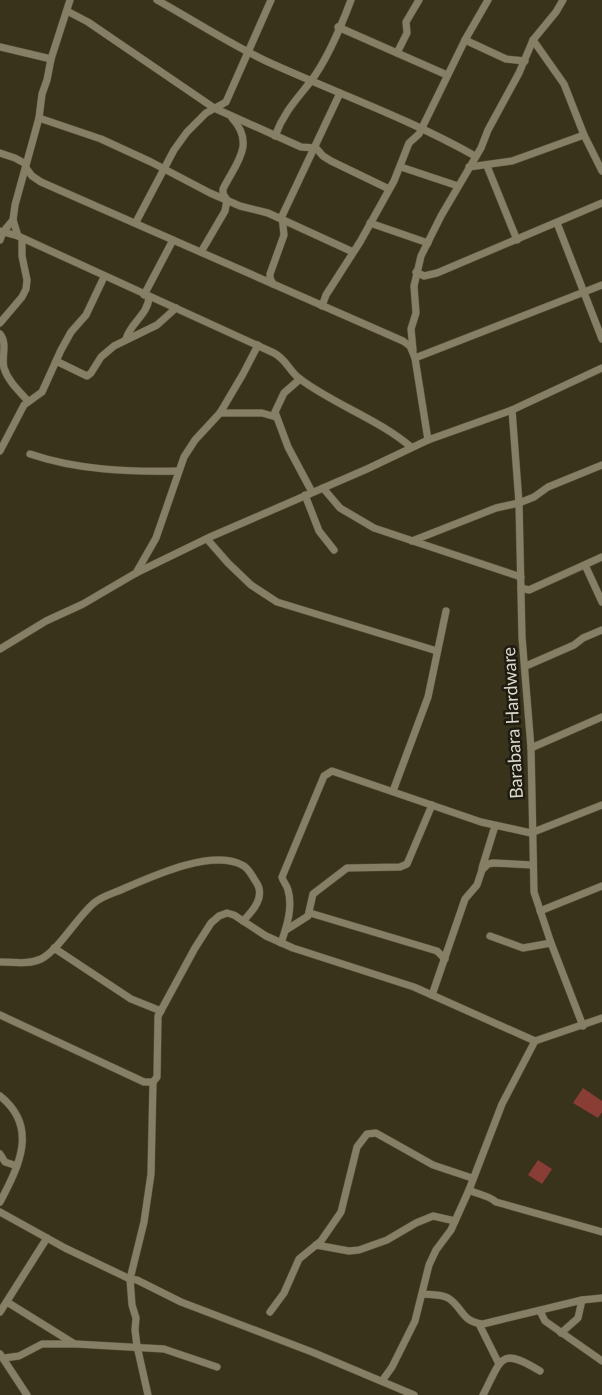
<svg xmlns="http://www.w3.org/2000/svg" width="602" height="1395" font-family="Lato,sans-serif">
<rect width="100%" height="100%" fill="#39331c"/>
<g fill="#893d35">
<polygon points="583,1088 602,1101 602,1112 598,1118 573,1103"/>
<polygon points="538,1160 552,1169 542,1184 528,1175"/>
</g>
<g fill="none" stroke-linecap="round" stroke-linejoin="round">
<g stroke="#55503c" stroke-width="8">
<g id="minor">
<path d="M157 0C193 20 228 43 266 61 336 93 408 118 475 156"/>
<polyline points="67,11 88,22 214,108 301,147 316,148 323,156 331,161 389,189"/>
<polyline points="338,27 447,75"/>
<polyline points="465,40 506,59 525,61"/>
<polyline points="533,40 564,84 584,135 602,171"/>
<polyline points="0,47 51,59"/>
<polyline points="397,53 407,33 406,22 419,0"/>
<polyline points="39,118 101,139 151,162 210,193 240,206 268,213 353,252"/>
<path d="M275 136C284 112 296 100 311 81 326 61 342 24 351 0"/>
<polyline points="0,153 15,158 26,164"/>
<polyline points="487,166 517,240"/>
<polyline points="401,167 458,186"/>
<polyline points="469,167 512,161 584,135"/>
<polyline points="26,168 32,176 41,182 403,341 410,346 415,358 428,440"/>
<polyline points="136,222 174,150 187,132 206,113 226,102 271,0"/>
<polyline points="370,223 428,243"/>
<polyline points="557,223 602,339"/>
<path d="M0 231 18 236 274 353C286 359 290 372 300 379 335 405 378 419 411 447"/>
<polyline points="18,236 13,220 15,205 39,118 42,94 47,80 51,59 70,0"/>
<polyline points="0,240 3,232 13,220"/>
<path d="M201 252 225 211 227 200 223 194V189C236 163 256 144 232 118"/>
<polyline points="416,272 424,276 437,273 602,203"/>
<polyline points="273,284 270,278 270,274 284,235 282,216 340,93"/>
<polyline points="144,295 173,240"/>
<polyline points="322,306 326,295 360,242 394,181 409,143 419,134 465,40 488,0"/>
<polyline points="0,323 22,297 26,289 27,280 22,256 22,239"/>
<path d="M0 334C8 344 1 357 4 368 8 381 19 391 28 401"/>
<path d="M126 339C131 322 148 315 149 297"/>
<polyline points="413,350 411,329 416,313 414,286 421,256 441,216 481,148 488,130 519,73 533,40 556,12 563,0"/>
<polyline points="415,358 602,285"/>
<polyline points="56,361 87,376 91,373 101,357 114,346 157,325 176,308"/>
<polyline points="300,379 284,393 275,412 288,447 312,492"/>
<polyline points="512,410 519,503 522,637 531,748 534,892 551,943 583,1026"/>
<polyline points="220,413 262,413 276,417"/>
<polyline points="0,451 24,405 42,392 61,350 71,332 86,315 104,277"/>
<path d="M30 454C77 470 128 472 178 471"/>
<polyline points="323,488 340,508 374,528 521,577"/>
<polyline points="305,495 319,531 334,550"/>
<polyline points="207,539 228,563 251,585 277,602 437,651"/>
<polyline points="412,541 496,508 519,503 534,497 548,487 602,465"/>
<polyline points="585,565 602,602"/>
<polyline points="136,573 156,538 184,457 195,440 220,413 243,374 258,345"/>
<polyline points="521,588 529,590 602,557"/>
<polyline points="0,649 46,621 83,604 136,573 210,537 367,469 428,440 512,410 602,368"/>
<polyline points="526,666 574,645 583,638 602,630"/>
<polyline points="531,748 602,717"/>
<polyline points="393,791 428,697 446,611"/>
<polyline points="482,868 495,826"/>
<polyline points="540,911 602,886"/>
<polyline points="310,913 437,951 445,959"/>
<polyline points="286,930 308,916 313,894 347,868 400,867 407,864 432,805"/>
<polyline points="490,936 523,948 551,943"/>
<path d="M281 943C287 926 293 907 288 890 287 885 283 882 282 877L324 776 332 771 481 822 531 833 602 805"/>
<polyline points="54,948 131,999 161,1011"/>
<path d="M0 962C13 962 28 965 41 959 58 951 78 916 94 903 102 896 114 893 123 889 153 876 211 849 242 865 249 868 252 876 256 882 266 896 253 911 243 921"/>
<polyline points="432,995 465,899 477,885 482,870 488,864 493,863 533,865"/>
<polyline points="0,1015 144,1082 153,1082 157,1077 158,1016 195,948 211,923 219,916 227,913 234,915 266,936 293,948 414,987 535,1041 602,1018"/>
<path d="M0 1096C39 1127 19 1166 0 1202"/>
<polyline points="0,1154 5,1162 17,1166"/>
<path d="M469 1190C479 1195 488 1195 496 1202L602 1232"/>
<polyline points="0,1212 65,1248 130,1279 137,1280 181,1302 312,1352 414,1395"/>
<polyline points="316,1245 349,1251 359,1250 387,1240 416,1223 433,1216 455,1221"/>
<path d="M423 1294C431 1295 441 1294 448 1298 463 1307 461 1322 483 1324L582 1300 602 1298"/>
<polyline points="7,1302 73,1343"/>
<polyline points="540,1311 545,1321 602,1361"/>
<polyline points="0,1312 47,1238"/>
<polyline points="270,1312 284,1293 299,1259 321,1241 341,1212 357,1147 367,1134 376,1133 433,1165 472,1178"/>
<polyline points="479,1324 499,1364"/>
<polyline points="561,1333 578,1318 582,1300"/>
<polyline points="0,1354 27,1395"/>
<polyline points="4,1358 19,1356 42,1344 76,1344 164,1349 217,1367"/>
<polyline points="382,1381 392,1367 415,1321 429,1265 436,1250 451,1230 469,1190 502,1104 535,1041"/>
<polyline points="148,1395 137,1346 135,1330 136,1318 132,1305 130,1279 144,1222 151,1174 153,1082"/>
<path d="M483 1395C502 1359 499 1346 540 1371"/>
</g>
</g>
<use href="#minor" stroke="#867f65" stroke-width="7"/>
</g>
<g text-anchor="middle" dominant-baseline="central" stroke-width="5" stroke-linejoin="round" paint-order="stroke">
<g font-size="18" fill="#dcd9cb" stroke="#1e1b11">
<text transform="translate(512 723) rotate(-93)">Barabara Hardware</text>
</g>
</g>
</svg>
